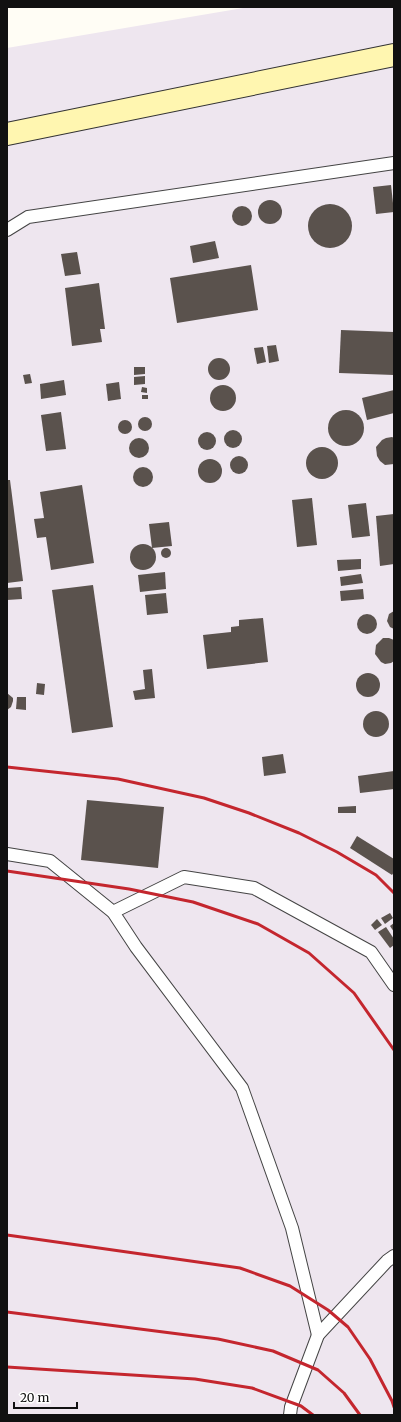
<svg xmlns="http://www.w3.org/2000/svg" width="401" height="1422" font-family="Merriweather,serif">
<rect width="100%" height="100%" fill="#fffdf5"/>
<polygon fill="#eee6ef" points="249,7 394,7 394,1415 7,1415 7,48"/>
<g fill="#5a524d">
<polygon points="391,185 394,212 376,214 373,187"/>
<circle cx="270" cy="212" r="12"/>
<circle cx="330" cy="226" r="22"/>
<circle cx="242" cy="216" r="10"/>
<polygon points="215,241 219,258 193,263 190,246"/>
<polygon points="77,252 81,274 65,276 61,254"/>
<polygon points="251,265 258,310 177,323 170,278"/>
<polygon points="99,283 105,329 100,329 102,342 72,346 65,288"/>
<polygon points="341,330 394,332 394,375 339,373"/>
<polygon points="276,345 279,361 269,363 267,346"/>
<polygon points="263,347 266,362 257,364 254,348"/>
<circle cx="219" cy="369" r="11"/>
<polygon points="134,367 145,367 145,374 134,375"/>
<polygon points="30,374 32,383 25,384 23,375"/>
<polygon points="145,376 145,384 134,385 134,377"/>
<polygon points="64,380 66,395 41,399 40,384"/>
<polygon points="119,382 121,399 108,401 106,384"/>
<circle cx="223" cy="398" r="13"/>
<polygon points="142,387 147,388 147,393 141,392"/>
<polygon points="394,390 394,413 367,420 362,398"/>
<rect x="142" y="395" width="6" height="4"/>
<circle cx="346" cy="428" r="18"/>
<polygon points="61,412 66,449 46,451 41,415"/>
<circle cx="145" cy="424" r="7"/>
<circle cx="125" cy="427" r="7"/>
<circle cx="233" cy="439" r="9"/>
<circle cx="207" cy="441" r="9"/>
<polygon points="392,437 394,438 394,464 385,465 380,461 377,456 376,447 382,440 386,438"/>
<circle cx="139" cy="448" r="10"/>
<circle cx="322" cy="463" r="16"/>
<circle cx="239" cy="465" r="9"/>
<circle cx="210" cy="471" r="12"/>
<circle cx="143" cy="477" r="10"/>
<polygon points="7,480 10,480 23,581 7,583"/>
<polygon points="82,485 94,563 51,570 46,537 37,538 34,519 44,518 40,492"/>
<polygon points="312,498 317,545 297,547 292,500"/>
<polygon points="366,503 370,536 352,538 348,505"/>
<polygon points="394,514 394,564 380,566 376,516"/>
<polygon points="169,522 172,546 152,548 149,524"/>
<circle cx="143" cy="557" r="13"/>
<circle cx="166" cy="553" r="5"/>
<polygon points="361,559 361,569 338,571 337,560"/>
<polygon points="165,572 166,589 140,592 138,575"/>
<polygon points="361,574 363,583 341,586 340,577"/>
<polygon points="93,585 113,727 72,733 52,590"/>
<polygon points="21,587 22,599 7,600 7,588"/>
<polygon points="363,589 364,599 341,601 340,591"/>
<polygon points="166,593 168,613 147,615 145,595"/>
<polygon points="394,611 394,629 390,627 387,621 389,614"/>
<circle cx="367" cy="624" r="10"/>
<polygon points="263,618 268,662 207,669 203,635 231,632 231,627 239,626 239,620"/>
<polygon points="383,638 389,638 394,640 394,661 391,663 385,664 381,662 375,654 376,645"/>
<polygon points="152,669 155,698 135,700 133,691 145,689 143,670"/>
<circle cx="368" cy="685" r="12"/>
<polygon points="37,683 45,684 44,695 36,694"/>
<polygon points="7,693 13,698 13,701 11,707 7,710"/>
<polygon points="17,697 26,697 26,710 16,709"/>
<circle cx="376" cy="724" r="13"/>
<polygon points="283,754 286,773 264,776 262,757"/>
<polygon points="394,771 394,789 360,793 358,776"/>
<polygon points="87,800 164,807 158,868 81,860"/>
<polygon points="356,806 356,813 338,813 338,807"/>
<polygon points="357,836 394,859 394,872 392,875 350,848"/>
<polygon points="390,913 393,918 385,924 381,918"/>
<polygon points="377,919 382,925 375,930 371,925"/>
<polygon points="394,923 394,932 390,926"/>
<polygon points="386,927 394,939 394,945 390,948 378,932"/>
</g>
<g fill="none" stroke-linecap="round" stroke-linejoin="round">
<g stroke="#444" stroke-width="14">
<g id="lane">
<polyline points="7,230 28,217 394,163"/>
<polyline points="7,854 50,861 113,912 136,947 242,1088 292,1228 318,1335"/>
<polyline points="113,912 184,877 254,888 371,952 394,985"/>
<polyline points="290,1415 291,1407 318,1335 387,1261 394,1256"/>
</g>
</g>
<g stroke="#333" stroke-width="24">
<polyline id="secondary" points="7,134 394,55"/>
</g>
<use href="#lane" stroke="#fff" stroke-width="12"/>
<use href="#secondary" stroke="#fff6b0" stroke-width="22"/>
<g stroke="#c4262e" stroke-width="3">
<polyline points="7,767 118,779 204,798 249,813 299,833 337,852 376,875 394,893"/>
<polyline points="7,871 129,889 193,902 258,924 309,953 354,993 394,1050"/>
<polyline points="7,1235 240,1268 290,1286 328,1310 348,1327 370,1359 392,1401 394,1407"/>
<polyline points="7,1312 218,1339 273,1351 318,1370 344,1393 360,1415"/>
<polyline points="7,1367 195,1379 252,1388 301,1406 313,1415"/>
</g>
</g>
<rect width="401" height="1422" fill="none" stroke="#111111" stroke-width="16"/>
<path d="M14 1402v6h63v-6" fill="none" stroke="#111111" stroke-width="2"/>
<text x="20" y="1402" font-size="12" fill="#111111" stroke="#ffffff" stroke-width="3" paint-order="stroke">20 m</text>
</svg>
